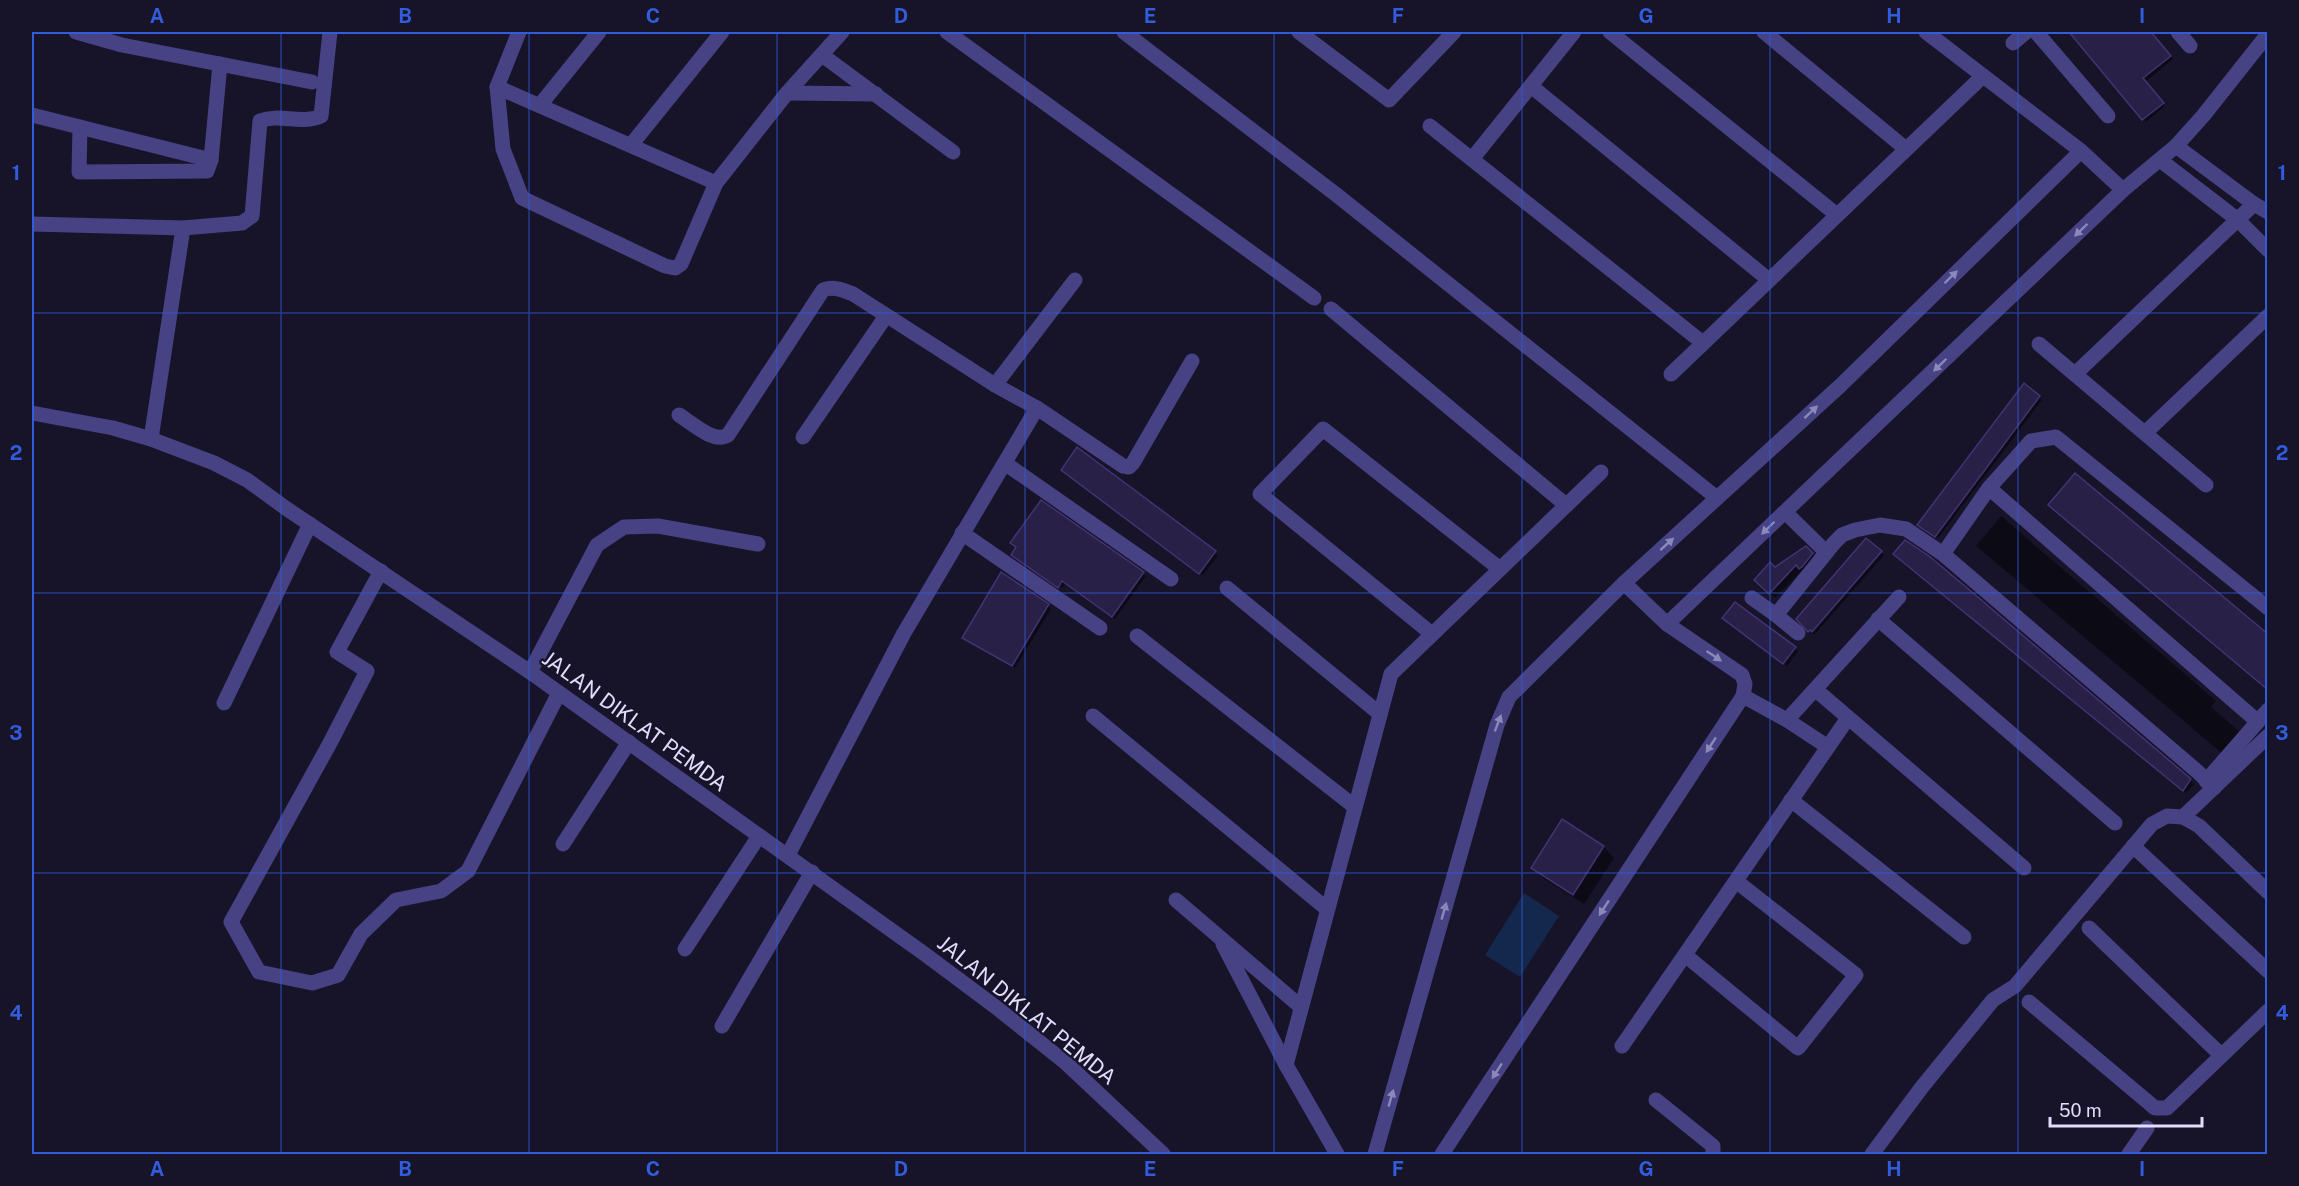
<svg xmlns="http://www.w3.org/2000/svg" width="2299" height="1186" font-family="'Public Sans',sans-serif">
<rect width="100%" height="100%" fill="#171329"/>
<polygon fill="#13284c" points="1524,893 1559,916 1520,977 1485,955"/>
<g fill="#0007">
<polygon points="2071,32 2150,32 2173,59 2145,82 2165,106 2146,122"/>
<polygon points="2024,386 2042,400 1938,538 1922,528"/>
<polygon points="1065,472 1215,553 1218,555 1203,575"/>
<polygon points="1042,502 1146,576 1115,619 1066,583 1062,588 1014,555"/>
<polygon points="2001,516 2216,701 2211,707 2241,733 2223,754 1976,546"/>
<polygon points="1866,540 1884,555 1815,634 1812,634 1798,619"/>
<polygon points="1806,548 1817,559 1805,573 1802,570 1775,598 1756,580"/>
<polygon points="1898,556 1965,588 2194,784 2186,793"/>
<polygon points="1735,604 1798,651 1787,666 1727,621"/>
<polygon points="1048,606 1051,609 1015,668 967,640"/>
<polygon points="1562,821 1604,847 1614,858 1584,904 1543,878 1532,868"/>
</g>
<g fill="#292048" stroke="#423472" stroke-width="1.5">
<polygon points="2069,32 2151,32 2171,56 2143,78 2164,103 2142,120"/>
<polygon points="2024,383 2040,396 1935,537 1917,525"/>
<polygon points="1077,447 1216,551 1199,574 1061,470"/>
<polygon points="2075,473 2268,634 2268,690 2048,505"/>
<polygon points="1041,500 1144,572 1112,617 1062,581 1058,588 1011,555 1016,547 1010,543"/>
<polygon points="1866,538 1882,551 1812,632 1810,630 1808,632 1796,619"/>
<polygon points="1905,540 1929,556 1966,587 2191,779 2183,791 1893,554"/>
<polygon points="1806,546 1813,553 1802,567 1799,569 1796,565 1769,594 1754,580 1770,562 1775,567"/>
<polygon points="1001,572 1049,604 1012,666 962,638"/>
<polygon points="1735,602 1796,647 1783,664 1722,618"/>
<polygon points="1562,819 1604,846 1573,895 1531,868"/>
</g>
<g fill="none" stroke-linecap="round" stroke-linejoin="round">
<g stroke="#464284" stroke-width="15">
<polyline points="76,32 122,45 312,82"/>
<polyline points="519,32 497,87 716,183"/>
<polyline points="947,32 1314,298"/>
<polyline points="1124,32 1338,196 1717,498"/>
<polyline points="1299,32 1389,100 1454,32"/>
<polyline points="1610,32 1837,215"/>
<polyline points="1764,32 1906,149"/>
<polyline points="1926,32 2081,151"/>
<polyline points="2036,32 2108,116"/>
<polyline points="2178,32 2190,46"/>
<polyline points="2013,43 2026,32"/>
<polyline points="822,55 953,152"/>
<polyline points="1531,86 1769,280"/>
<polyline points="497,87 503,149 522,198 665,266 675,268 681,264 716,183 787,93 842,32"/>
<polyline points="787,93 876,94"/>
<polyline points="540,105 599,32"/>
<polyline points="32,115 211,160"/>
<polyline points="1430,126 1703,343"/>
<polyline points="80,127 79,172 207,171 211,160 220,64"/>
<polyline points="631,145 722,32"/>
<polyline points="2176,146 2254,204 2268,212"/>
<polyline points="1472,159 1574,32"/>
<polyline points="2160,160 2238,220 2268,250"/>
<path d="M32 224 183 228 242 223 252 216 260 121C280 113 301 125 321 116L330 32"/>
<polyline points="1331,309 1566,505"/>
<polyline points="2039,344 2206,485"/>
<polyline points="1671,374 1983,76"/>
<polyline points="2075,374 2254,204"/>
<polyline points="995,385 1075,280"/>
<path d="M679 415C692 423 714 444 728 435L823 290C834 286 843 290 853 294L995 385 1037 408 1123 466 1129 467 1133 463 1192 361"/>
<polyline points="2145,433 2268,316"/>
<polyline points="803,437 886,316"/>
<polyline points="151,439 183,228"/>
<polyline points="1006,464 1171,579"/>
<polyline points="1989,488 2031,441 2056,437 2268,608"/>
<polyline points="1785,512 1826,552"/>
<polyline points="962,533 1100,628"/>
<polyline points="1943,554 1989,488 2257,721"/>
<polyline points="381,571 337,652 367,671 330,743 231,922 259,972 312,983 338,975 361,934 396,900 441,891 468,871 559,693"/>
<polyline points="1227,588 1380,714"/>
<polyline points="1752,598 1776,615 1834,543 1842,535 1855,530 1880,525 1906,529 1943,554 2198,772 2214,788"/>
<polyline points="1776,615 1798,633"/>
<polyline points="1878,619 2115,823"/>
<polyline points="1432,634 1260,494 1323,429 1500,569"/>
<polyline points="1137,636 1355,807"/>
<polyline points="530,672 597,545 624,527 658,526 758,544"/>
<polyline points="1816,690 2024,868"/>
<polyline points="1743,696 1787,720 1828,747"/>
<polyline points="224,703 310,524"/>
<polyline points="1093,716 1327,909"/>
<polyline points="1787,720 1899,597"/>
<polyline points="2206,781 2268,710"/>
<polyline points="1791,800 1964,937"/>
<polyline points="2183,817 2199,826 2268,892"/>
<polyline points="563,844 629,742"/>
<polyline points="2133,846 2268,971"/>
<polyline points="788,855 904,633 1037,408"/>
<polyline points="1176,900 1301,1007"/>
<polyline points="2089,928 2221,1055"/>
<polyline points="1223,944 1286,1065"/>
<polyline points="685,949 759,836"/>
<polyline points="1685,955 1798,1048 1856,975 1736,881"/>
<polyline points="2029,1002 2155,1108 2167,1108 2268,1011"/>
<polyline points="722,1026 812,872"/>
<polyline points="1622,1046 1848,718"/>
<polyline points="1656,1100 1713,1146 1713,1154"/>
<polyline points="1337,1154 1286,1065 1391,674 1601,472"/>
<polyline points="1872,1154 1922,1087 1993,1000 2015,986 2152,824 2167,816 2183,817 2268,736"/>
<polyline points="2129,1154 2147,1128"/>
</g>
<g stroke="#464284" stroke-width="15">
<polyline points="32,413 113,428 151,439 214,463 247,480 287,509 530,672 926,955 997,1008 1066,1063 1163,1154"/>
<polyline points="1667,624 2123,190"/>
<polyline points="1375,1154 1497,725 1509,697 1624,583 1841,385 2081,151 2123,190 2176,146 2203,116 2268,34"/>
<polyline points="1442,1154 1743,696 1745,684 1742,675 1667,624 1624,583"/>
</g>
</g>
<defs><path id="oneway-solid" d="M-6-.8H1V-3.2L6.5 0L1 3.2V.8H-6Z" transform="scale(1.5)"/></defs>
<g fill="#8c88ba">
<use href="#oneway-solid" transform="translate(2081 230) rotate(136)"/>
<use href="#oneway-solid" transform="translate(1951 277) rotate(-44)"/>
<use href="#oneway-solid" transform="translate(1940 365) rotate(136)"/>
<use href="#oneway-solid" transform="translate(1811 412) rotate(-43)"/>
<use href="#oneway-solid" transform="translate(1768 528) rotate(136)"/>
<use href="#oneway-solid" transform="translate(1667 544) rotate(-42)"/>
<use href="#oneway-solid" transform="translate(1714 656) rotate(34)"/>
<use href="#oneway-solid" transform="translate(1498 723) rotate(-69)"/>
<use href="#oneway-solid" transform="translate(1711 745) rotate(123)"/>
<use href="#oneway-solid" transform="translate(1604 908) rotate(123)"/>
<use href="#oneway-solid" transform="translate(1444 911) rotate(-74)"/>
<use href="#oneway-solid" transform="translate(1497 1071) rotate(123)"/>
<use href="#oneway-solid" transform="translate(1391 1098) rotate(-74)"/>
</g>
<path fill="none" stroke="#315cdc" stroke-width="1.5" stroke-opacity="0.55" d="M281 32V1154M529 32V1154M777 32V1154M1025 32V1154M1274 32V1154M1522 32V1154M1770 32V1154M2018 32V1154M32 313H2268M32 593H2268M32 873H2268"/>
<g text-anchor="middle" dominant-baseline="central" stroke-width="4.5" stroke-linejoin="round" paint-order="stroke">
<g font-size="21" fill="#e1ddfc" stroke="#171329">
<text transform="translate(635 721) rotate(36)">JALAN DIKLAT PEMDA</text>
<text transform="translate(1027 1010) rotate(39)">JALAN DIKLAT PEMDA</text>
</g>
</g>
<rect width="2299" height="1186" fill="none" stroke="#171329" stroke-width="66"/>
<path d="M2050 1117v9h152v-9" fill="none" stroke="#e1ddfc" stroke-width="3"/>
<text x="2059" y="1117" font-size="18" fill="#e1ddfc" stroke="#171329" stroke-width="4.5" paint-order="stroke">50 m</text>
<rect x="33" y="33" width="2233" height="1120" fill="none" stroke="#315cdc" stroke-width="2"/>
<g font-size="20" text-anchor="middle" font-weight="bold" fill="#315cdc">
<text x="157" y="23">A</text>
<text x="405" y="23">B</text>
<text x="653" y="23">C</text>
<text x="901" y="23">D</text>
<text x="1150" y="23">E</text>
<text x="1398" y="23">F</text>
<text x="1646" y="23">G</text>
<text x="1894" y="23">H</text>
<text x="2142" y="23">I</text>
<text x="16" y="180">1</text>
<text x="2282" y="180">1</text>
<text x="16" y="460">2</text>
<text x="2282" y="460">2</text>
<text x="16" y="740">3</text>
<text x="2282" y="740">3</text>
<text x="16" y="1020">4</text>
<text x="2282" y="1020">4</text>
<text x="157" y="1176">A</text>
<text x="405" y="1176">B</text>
<text x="653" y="1176">C</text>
<text x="901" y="1176">D</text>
<text x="1150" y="1176">E</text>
<text x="1398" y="1176">F</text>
<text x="1646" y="1176">G</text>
<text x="1894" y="1176">H</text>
<text x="2142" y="1176">I</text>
</g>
</svg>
